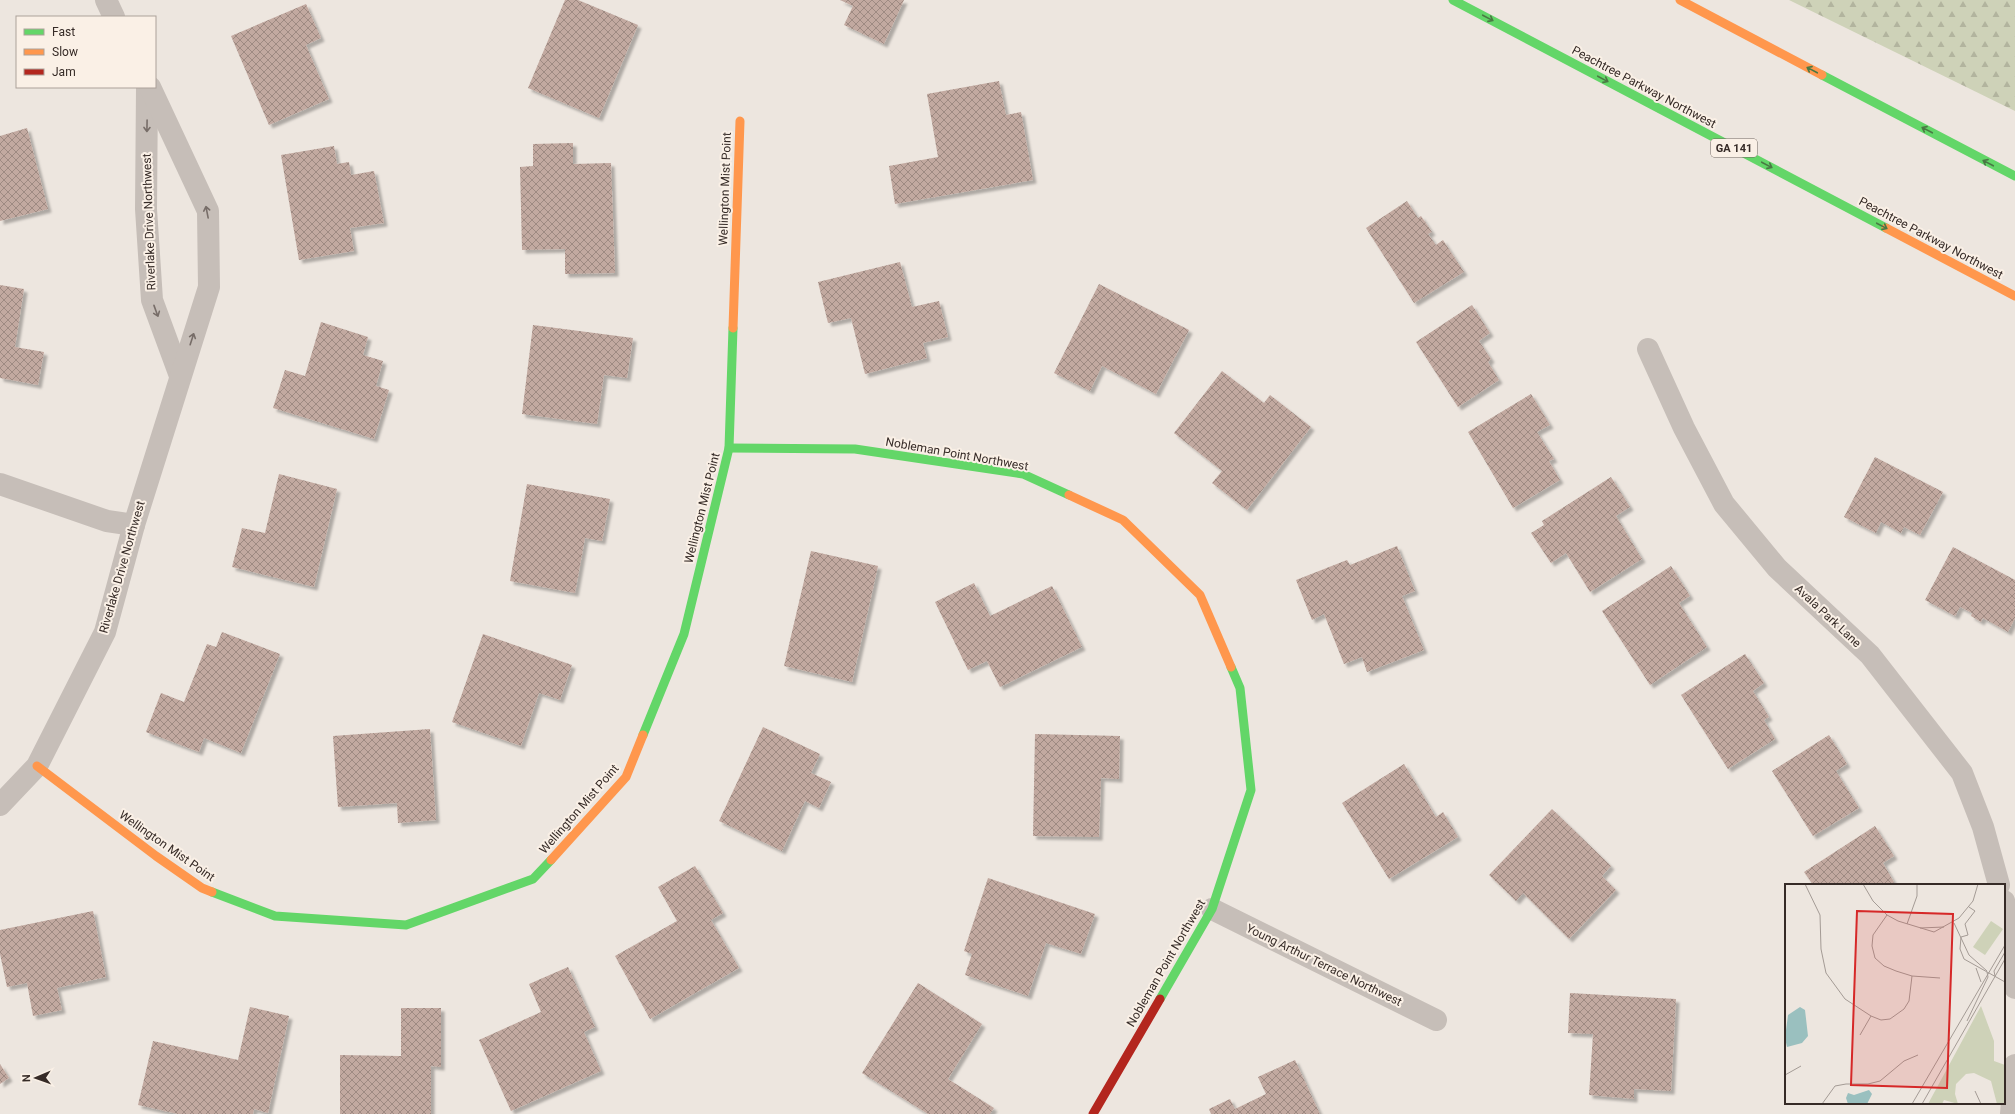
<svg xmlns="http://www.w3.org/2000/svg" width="2015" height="1114" font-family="Roboto,sans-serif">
<defs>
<pattern id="forest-firs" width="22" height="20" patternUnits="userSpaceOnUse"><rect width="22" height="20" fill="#ced2b8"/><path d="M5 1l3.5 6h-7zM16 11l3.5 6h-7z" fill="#b2b49e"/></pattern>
<pattern id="building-cross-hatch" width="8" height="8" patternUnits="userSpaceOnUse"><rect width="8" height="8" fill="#c2a9a0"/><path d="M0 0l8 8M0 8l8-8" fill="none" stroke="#9e8a82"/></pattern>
<filter id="shadow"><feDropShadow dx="3.5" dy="3.5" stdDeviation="1" flood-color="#0004"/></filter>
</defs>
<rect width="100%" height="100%" fill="#ede6df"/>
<polygon fill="url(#forest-firs)" points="1789,0 2015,0 2015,111"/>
<g fill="url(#building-cross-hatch)" filter="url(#shadow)">
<polygon points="565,0 578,0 638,25 599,118 528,88"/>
<polygon points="840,0 904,0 884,44 844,25 853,6"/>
<polygon points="306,4 321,38 306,45 329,99 269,125 231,36"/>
<polygon points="999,81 1006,115 1021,112 1033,180 895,204 889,166 938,157 927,94"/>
<polygon points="27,128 48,209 0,221 0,136"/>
<polygon points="573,143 573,164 611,163 615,273 565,274 565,249 522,250 520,167 533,166 533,144"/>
<polygon points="334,146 337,164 349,162 351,175 374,171 384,223 350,228 354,251 299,260 281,155"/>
<polygon points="1407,201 1418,218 1421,216 1432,232 1428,234 1436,245 1443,240 1464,272 1414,303 1366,228"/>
<polygon points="900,262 912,307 939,301 948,337 923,343 927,358 865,374 851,318 828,323 818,282"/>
<polygon points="1099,284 1189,330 1156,394 1102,366 1090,391 1054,373"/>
<polygon points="0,285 24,289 15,347 44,352 38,385 0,378"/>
<polygon points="1472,305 1490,333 1479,341 1491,359 1488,362 1499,380 1458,407 1416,342"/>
<polygon points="321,322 368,337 363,355 383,361 376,386 389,390 374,439 273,408 285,370 305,376"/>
<polygon points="533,325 633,338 627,378 604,375 597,424 522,414"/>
<polygon points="1222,371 1264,403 1270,395 1311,427 1247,510 1212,483 1222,471 1174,433"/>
<polygon points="1531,394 1550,425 1537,432 1554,459 1549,461 1560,480 1513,508 1468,432"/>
<polygon points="1875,457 1943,492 1920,535 1904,527 1901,533 1881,522 1876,533 1844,517"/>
<polygon points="279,474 337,489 314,587 232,567 242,528 265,533"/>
<polygon points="1611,477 1630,507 1616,516 1642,559 1590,592 1566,553 1551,563 1531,533 1544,525 1542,521"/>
<polygon points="527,484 610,499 602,541 585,538 575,593 510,581"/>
<polygon points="1397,546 1415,591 1402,596 1424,650 1367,672 1362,657 1344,664 1324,614 1312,620 1296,580 1347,560 1350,565"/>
<polygon points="1953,547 2015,580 2015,618 2008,632 1983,618 1981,622 1971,616 1972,613 1960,607 1955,616 1925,600"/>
<polygon points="811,551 878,566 852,682 784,666"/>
<polygon points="1671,566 1690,596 1679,603 1707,647 1650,685 1602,611"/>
<polygon points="974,583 990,616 1052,586 1082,647 1000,687 987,661 968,670 935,602"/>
<polygon points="222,632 280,654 241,753 204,738 199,752 146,732 161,693 184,702 207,644 216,647"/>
<polygon points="483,634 572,665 560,700 539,693 521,746 452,722"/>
<polygon points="1745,654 1764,683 1753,691 1769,717 1764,720 1775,739 1728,769 1681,695"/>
<polygon points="763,727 820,754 811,773 831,782 819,808 805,801 782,851 719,821"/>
<polygon points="430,729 436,820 398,823 397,803 338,807 333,736"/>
<polygon points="1035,734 1120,736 1119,779 1101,778 1099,837 1033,836"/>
<polygon points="1829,735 1847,764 1836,771 1859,808 1813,836 1772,771"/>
<polygon points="1404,764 1436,817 1443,812 1458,837 1389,879 1342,803"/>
<polygon points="1552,809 1611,866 1602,876 1616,890 1569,939 1523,893 1516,901 1489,875"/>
<polygon points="1875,826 1894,856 1883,863 1894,882 1891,885 1813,885 1804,872"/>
<polygon points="695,866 723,913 711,920 739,968 650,1019 615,956 677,921 658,887"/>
<polygon points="988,878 1095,914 1081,954 1046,943 1028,996 965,975 972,954 964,951"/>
<polygon points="93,911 106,977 57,988 62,1010 33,1016 27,983 7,987 0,954 0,930"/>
<polygon points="568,967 595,1027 584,1032 601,1071 511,1111 479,1040 541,1012 529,984"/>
<polygon points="918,983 982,1024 948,1079 994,1108 990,1114 928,1114 862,1073"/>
<polygon points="1570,993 1676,999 1671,1091 1634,1089 1634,1099 1589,1095 1593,1034 1568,1033"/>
<polygon points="250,1007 289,1016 268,1113 254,1109 253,1114 178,1114 138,1105 153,1041 238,1060"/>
<polygon points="401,1008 441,1008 441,1067 431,1066 431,1114 340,1114 340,1055 401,1056"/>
<polygon points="1295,1060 1320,1114 1211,1114 1209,1109 1230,1099 1235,1109 1266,1094 1258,1077"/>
<polygon points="0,1064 9,1078 0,1084"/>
</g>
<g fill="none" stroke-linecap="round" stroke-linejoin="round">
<g stroke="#c6beb8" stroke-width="22">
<polyline points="106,0 114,17"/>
<polyline points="147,88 146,209 152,300 180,376"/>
<polyline points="1648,349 1684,428 1724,504 1777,568 1870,655 1962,773 1983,827 1999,885"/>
<polyline points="0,484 107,521 134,525"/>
<polyline points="0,805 37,766 105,632 134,525 209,287 208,211 150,87"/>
<polyline points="2004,901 2007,910 2015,988"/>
<polyline points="1212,909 1436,1020"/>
<polyline points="2011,1114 2015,1065"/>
</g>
<g stroke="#63d668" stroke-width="9">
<polyline points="1453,0 1886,228"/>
<polyline points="1822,75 2015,176"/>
<polyline points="729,448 855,449 1023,474 1069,495"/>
<polyline points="643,735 684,634 729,448 733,328"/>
<polyline points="212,892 275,916 406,925 533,879 551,860"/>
<polyline points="1160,999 1212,909 1251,790 1240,688 1231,667"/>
</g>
<g stroke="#ff974d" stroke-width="9">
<polyline points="1680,0 1822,75"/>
<polyline points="1886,228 2015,296"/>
<polyline points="733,328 740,121"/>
<polyline points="1069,495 1123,520 1200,595 1231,667"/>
<polyline points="37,766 156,856 202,888 212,892"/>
<polyline points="551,860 626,777 643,735"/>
</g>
<polyline stroke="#b3261e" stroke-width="9" points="1093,1114 1160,999"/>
</g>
<defs><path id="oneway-shaft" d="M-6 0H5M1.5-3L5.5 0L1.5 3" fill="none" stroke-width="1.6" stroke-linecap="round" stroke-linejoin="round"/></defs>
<g stroke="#4a7844">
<use href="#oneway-shaft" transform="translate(1488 18) rotate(28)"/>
<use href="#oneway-shaft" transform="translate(1812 70) rotate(-152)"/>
<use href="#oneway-shaft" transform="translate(1603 79) rotate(28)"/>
<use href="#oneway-shaft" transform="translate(1927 130) rotate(-152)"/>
<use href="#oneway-shaft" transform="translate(1988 163) rotate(-152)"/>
<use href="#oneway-shaft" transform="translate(1767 165) rotate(28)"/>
<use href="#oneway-shaft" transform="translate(1882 226) rotate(28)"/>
</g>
<g stroke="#776d68">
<use href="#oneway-shaft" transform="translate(147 126) rotate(91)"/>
<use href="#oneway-shaft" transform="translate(207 212) rotate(-101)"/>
<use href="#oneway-shaft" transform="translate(156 311) rotate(70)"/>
<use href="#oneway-shaft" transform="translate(192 339) rotate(-72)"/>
</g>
<g text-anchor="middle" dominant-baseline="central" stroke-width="4" stroke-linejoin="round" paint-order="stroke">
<rect fill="#faf0e6" stroke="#716660" stroke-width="1" x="1711" y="139" width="46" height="18" rx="3"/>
<g font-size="11" font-weight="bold" fill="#362b27">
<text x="1734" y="148">GA 141</text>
</g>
<g font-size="12" fill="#362b27" stroke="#faf0e6">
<text transform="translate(1644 87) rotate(28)">Peachtree Parkway Northwest</text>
<text transform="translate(725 189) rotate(-88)">Wellington Mist Point</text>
<text transform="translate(149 222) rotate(-92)">Riverlake Drive Northwest</text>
<text transform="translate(1931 238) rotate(28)">Peachtree Parkway Northwest</text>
<text transform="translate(957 454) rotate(10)">Nobleman Point Northwest</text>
<text transform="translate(702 508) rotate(-76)">Wellington Mist Point</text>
<text transform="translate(122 567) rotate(-74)">Riverlake Drive Northwest</text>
<text transform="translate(1828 616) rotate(43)">Avala Park Lane</text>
<text transform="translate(579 809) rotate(-49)">Wellington Mist Point</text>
<text transform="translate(167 846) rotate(35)">Wellington Mist Point</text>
<text transform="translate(1166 963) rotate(-60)">Nobleman Point Northwest</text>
<text transform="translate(1324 965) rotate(26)">Young Arthur Terrace Northwest</text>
</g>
</g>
<g transform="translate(1785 884)">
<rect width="220" height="220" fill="#ede6df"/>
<path d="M196 122 209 157V177L220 181V220H212L206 197 189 189 181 190 171 200 170 210 173 220 159 216 157 220H143Z" fill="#ced2b8"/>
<path d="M206 37 218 45 200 71 188 63Z" fill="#ced2b8"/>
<path d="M15 123 20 126 23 152 17 159 2 163 0 154 3 131ZM84 206 87 210 82 220H63L61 214 63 209 69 211Z" fill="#9ac0bf"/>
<path fill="none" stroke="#a49b95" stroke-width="1" d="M20 0 35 31 36 65 41 89 60 115 86 132 96 136 105 135 119 125 124 117 127 92M78 0 88 17 102 31 113 37 149 48 174 34 188 17 193 0M102 31 88 51 87 62 90 74 99 82 111 87 127 92 155 94M169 39 184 71 202 87M122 40 132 12V0M135 44 159 43M176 53 175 65 179 75 220 98M176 53 183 51 180 40 190 27 184 23M191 84 196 98M210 92 209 87 220 68M182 137 203 93 202 88M75 151 86 132M0 191 16 182M190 207 196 220M37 220 50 202 61 200H83L95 197 119 177 133 171M127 220 220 61M137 220 220 75"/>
<path fill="#d62828" fill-opacity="0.15" stroke="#d62828" stroke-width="2" d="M72 27 168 30 162 204 66 201Z"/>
<rect width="220" height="220" fill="none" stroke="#362b27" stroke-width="2"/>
</g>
<rect x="16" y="16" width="140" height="72" fill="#faf0e6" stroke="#aca19a"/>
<rect x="24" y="29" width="20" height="6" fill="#63d668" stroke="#aca19a"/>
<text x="52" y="36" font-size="12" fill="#362b27">Fast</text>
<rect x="24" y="49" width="20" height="6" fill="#ff974d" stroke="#aca19a"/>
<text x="52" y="56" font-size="12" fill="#362b27">Slow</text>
<rect x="24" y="69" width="20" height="6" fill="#b3261e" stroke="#aca19a"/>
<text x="52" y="76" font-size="12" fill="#362b27">Jam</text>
<g transform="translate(36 1078) rotate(268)" stroke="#faf0e6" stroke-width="3" paint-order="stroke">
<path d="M0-3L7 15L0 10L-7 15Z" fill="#362b27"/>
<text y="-6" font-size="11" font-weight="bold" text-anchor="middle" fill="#362b27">N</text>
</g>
</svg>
